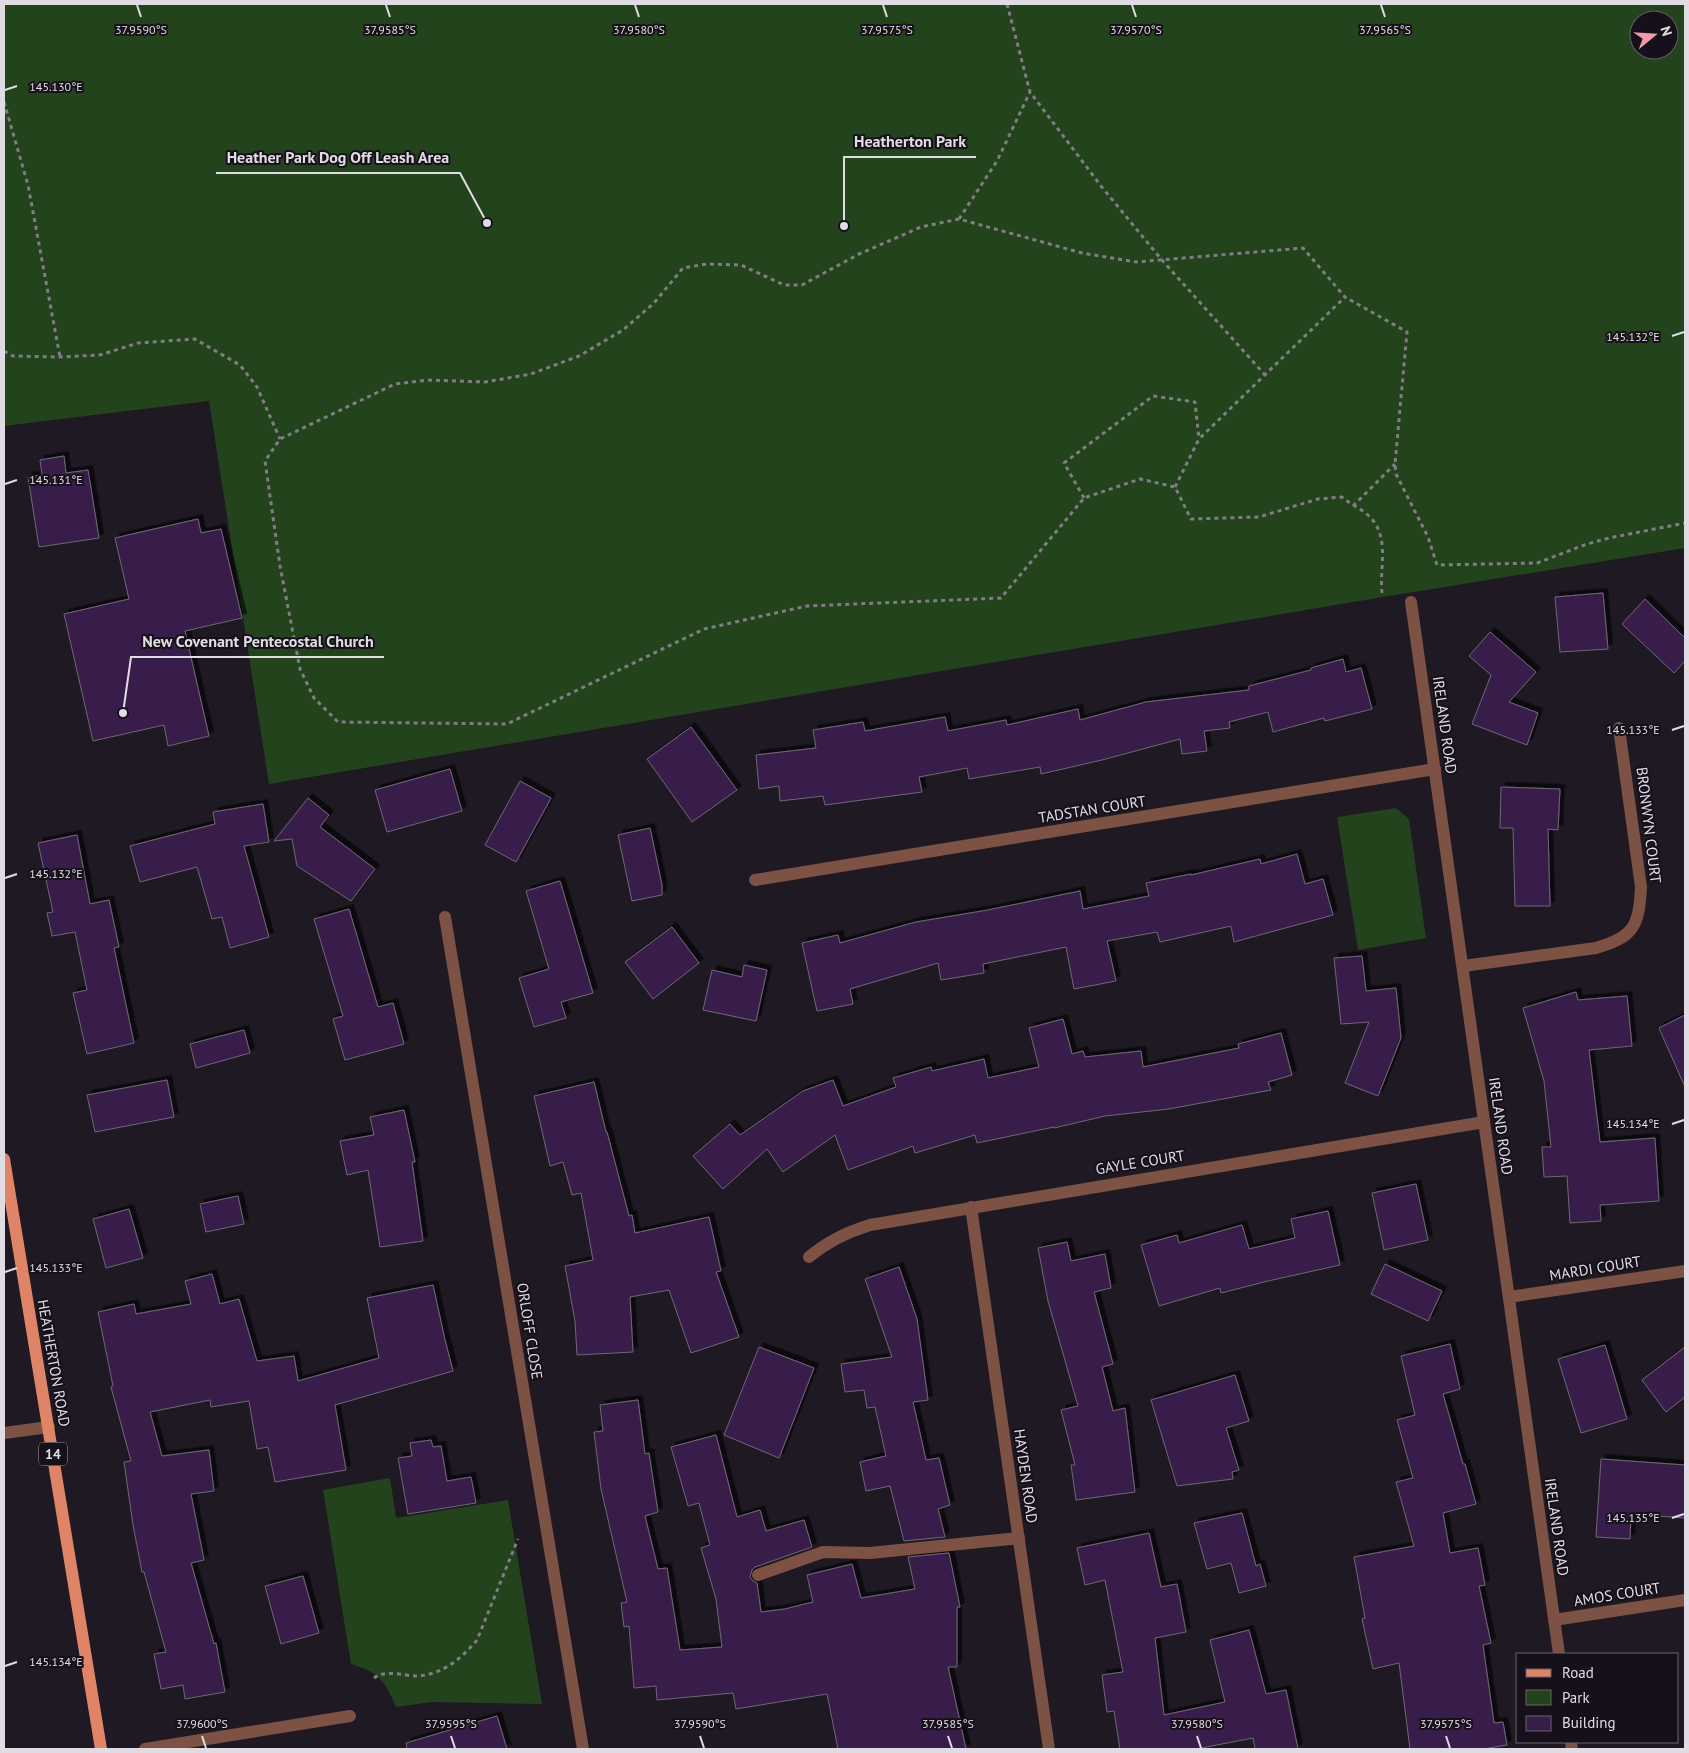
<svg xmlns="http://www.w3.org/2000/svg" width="1689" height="1753" font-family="'PT Sans',sans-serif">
<defs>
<filter id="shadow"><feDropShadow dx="4.5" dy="-4.5" stdDeviation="0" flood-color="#0009"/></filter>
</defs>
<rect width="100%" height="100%" fill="#1f1924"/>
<g fill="#22431b" fill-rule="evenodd">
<path d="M4 4H1685V548L1377 598 269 784 209 401 4 426ZM1639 20H1669V50H1639Z"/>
<polygon points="1396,808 1409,819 1426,938 1358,950 1337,817"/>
<path d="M390 1478 396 1518 508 1500 542 1704 432 1702 396 1707C385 1681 380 1673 351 1664L323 1490Z"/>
</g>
<g fill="#391d49" stroke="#6f6775" filter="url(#shadow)">
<polygon points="64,456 66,473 88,470 99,538 39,547 28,477 42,475 40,460"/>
<polygon points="198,519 201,533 221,529 242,618 185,631 209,736 168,746 164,725 93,741 64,614 129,599 115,538"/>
<polygon points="1603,593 1608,649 1560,652 1555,597"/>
<polygon points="1645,599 1685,638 1685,661 1674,673 1622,624"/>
<polygon points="1490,632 1536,672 1509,702 1538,713 1527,745 1472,724 1491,675 1469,656"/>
<polygon points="1343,659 1346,672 1361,668 1372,709 1325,721 1324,718 1273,732 1268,712 1229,722 1230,728 1204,731 1207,751 1182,754 1180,739 1102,760 1041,774 1040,767 969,779 967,768 919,777 922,792 825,805 823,796 780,801 779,786 759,789 756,755 816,748 813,730 863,722 865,731 945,717 948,731 1006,720 1007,725 1078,709 1080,720 1146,702 1249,690 1249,686 1311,670 1311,668"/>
<polygon points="691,727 737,790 692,822 647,759"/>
<polygon points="450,769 462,811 387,832 375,790"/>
<polygon points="520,781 551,798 516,862 485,845"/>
<polygon points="1501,787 1560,789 1558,830 1548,829 1550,906 1515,906 1513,828 1500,828"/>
<polygon points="308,798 329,815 320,827 375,869 351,901 297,866 292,839 274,841"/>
<polygon points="263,804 269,842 244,846 269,937 230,948 222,917 212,919 197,867 140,882 130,846 215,824 213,812"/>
<polygon points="650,828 662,885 662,895 632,901 618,835"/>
<polygon points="77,835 90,904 109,900 119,947 114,948 134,1043 87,1054 73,993 87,990 75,932 52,936 47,913 53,912 38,843"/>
<polygon points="1297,854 1305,884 1323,879 1333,915 1234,942 1231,926 1160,942 1157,932 1107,941 1116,981 1074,989 1066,947 983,964 984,973 941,980 938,963 850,989 853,1004 817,1011 802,943 838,935 840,943 916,922 988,910 1080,891 1083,909 1149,896 1146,883 1191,874 1191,875 1260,859 1261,864"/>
<polygon points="560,881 593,993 561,1002 566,1018 534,1027 519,978 549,969 526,891"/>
<polygon points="349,909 378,1007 393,1003 404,1044 345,1060 333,1019 343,1016 314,919"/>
<polygon points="672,927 699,963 653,999 625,962"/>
<polygon points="1362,956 1366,991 1396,988 1401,1038 1378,1096 1345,1083 1369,1022 1341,1024 1334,958"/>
<polygon points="744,965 767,970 756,1021 703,1010 712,970 742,977"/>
<polygon points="1576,992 1578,1000 1627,996 1632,1046 1589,1050 1600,1142 1655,1138 1659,1201 1600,1205 1601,1221 1570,1223 1567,1176 1544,1177 1542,1147 1551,1147 1544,1081 1523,1008"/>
<polygon points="1685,1015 1685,1087 1659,1028"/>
<polygon points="1063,1019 1072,1054 1083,1051 1085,1057 1141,1051 1143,1067 1239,1048 1238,1044 1281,1033 1292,1075 1268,1082 1271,1090 1169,1109 1105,1116 1054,1128 1054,1127 977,1143 975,1135 915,1153 913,1146 848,1170 835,1135 783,1172 767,1149 723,1189 693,1156 730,1124 740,1135 803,1091 833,1080 843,1106 896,1087 893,1078 931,1067 932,1071 984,1059 988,1078 1039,1067 1029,1028"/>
<polygon points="244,1030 250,1053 196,1068 190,1044"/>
<polygon points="167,1080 174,1117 95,1132 87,1095"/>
<polygon points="594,1082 606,1132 607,1132 629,1216 632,1215 635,1233 709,1217 721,1271 716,1272 739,1337 691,1353 669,1290 630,1297 633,1352 577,1355 575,1321 565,1266 593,1260 581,1193 572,1195 563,1162 550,1166 534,1096"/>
<polygon points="404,1110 415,1162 412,1162 423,1241 380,1247 368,1170 347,1175 340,1141 374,1135 370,1117"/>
<polygon points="1416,1184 1428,1240 1384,1250 1372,1193"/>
<polygon points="238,1196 244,1224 206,1232 200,1204"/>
<polygon points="129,1209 143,1258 106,1268 93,1219"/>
<polygon points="1328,1211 1340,1265 1268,1281 1221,1293 1220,1288 1159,1306 1141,1245 1177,1235 1179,1243 1242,1225 1249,1249 1295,1238 1291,1219"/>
<polygon points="1067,1242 1071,1261 1105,1254 1111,1288 1094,1292 1113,1364 1102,1367 1113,1411 1125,1408 1135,1492 1076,1500 1071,1465 1075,1465 1061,1410 1078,1406 1048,1301 1038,1248"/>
<polygon points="1385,1264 1442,1291 1428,1321 1371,1294"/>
<polygon points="899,1267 917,1319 928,1400 913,1402 926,1460 939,1458 950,1505 938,1509 945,1537 904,1541 890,1486 866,1491 860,1462 886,1456 875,1407 867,1408 864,1390 845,1392 841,1364 892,1357 865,1279"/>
<polygon points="212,1274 220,1304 239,1299 257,1361 294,1356 298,1381 379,1358 367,1298 433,1285 445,1340 453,1371 335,1405 346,1470 275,1482 268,1447 257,1449 249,1401 211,1407 210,1400 150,1412 162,1456 209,1450 214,1491 191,1494 204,1560 191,1563 214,1644 216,1643 225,1692 185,1699 183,1685 161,1689 154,1654 166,1652 144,1572 142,1572 133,1525 124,1462 131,1461 111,1387 113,1386 98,1312 134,1304 136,1314 191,1304 185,1281"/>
<polygon points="1450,1344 1460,1389 1443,1394 1463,1464 1465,1464 1476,1504 1443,1513 1450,1553 1478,1548 1485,1585 1479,1586 1491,1643 1483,1645 1494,1723 1503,1722 1507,1745 1483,1749 1410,1749 1399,1663 1373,1669 1362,1619 1365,1618 1354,1557 1414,1546 1396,1482 1413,1478 1397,1420 1415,1415 1401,1356"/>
<polygon points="1605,1345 1627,1419 1581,1433 1558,1359"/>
<polygon points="759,1347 814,1368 779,1458 724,1435"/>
<polygon points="1685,1347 1685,1397 1666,1412 1642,1380"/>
<polygon points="1235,1375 1249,1421 1226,1428 1239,1470 1232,1472 1233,1479 1177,1486 1151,1400"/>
<polygon points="638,1400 645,1454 649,1453 658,1512 645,1516 658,1569 667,1568 680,1650 722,1647 716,1599 701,1548 710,1545 699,1503 688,1506 671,1447 716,1435 737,1517 760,1510 766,1531 804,1520 812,1547 755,1567 752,1570 750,1577 753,1581 757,1583 761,1612 785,1609 813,1602 807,1575 852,1564 861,1598 915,1589 908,1557 949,1553 960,1607 957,1607 957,1667 948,1667 966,1749 838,1749 827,1694 736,1709 733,1693 657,1700 656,1686 634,1688 629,1626 624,1627 621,1603 627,1602 601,1489 594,1432 603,1431 600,1405"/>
<polygon points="431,1440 433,1447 441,1446 447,1481 471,1477 476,1503 408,1514 398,1458 412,1456 410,1443"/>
<polygon points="1601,1459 1685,1465 1685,1518 1631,1514 1630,1539 1596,1537"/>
<polygon points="1242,1513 1256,1566 1260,1564 1266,1586 1239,1593 1231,1563 1207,1569 1194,1523"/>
<polygon points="1149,1533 1161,1587 1177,1584 1186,1632 1155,1638 1164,1715 1225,1702 1210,1640 1249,1630 1266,1694 1286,1690 1298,1749 1255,1749 1253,1738 1196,1749 1120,1749 1114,1711 1107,1712 1102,1675 1123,1672 1105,1580 1085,1585 1077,1548"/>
<polygon points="303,1576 319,1633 281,1644 265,1586"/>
<polygon points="497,1716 507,1749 407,1749 406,1743"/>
</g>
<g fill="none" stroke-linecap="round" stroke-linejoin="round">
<g stroke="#817c85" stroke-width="3" stroke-dasharray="4 4" stroke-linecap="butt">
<polyline points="1007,4 1030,92 1101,186 1161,259 1265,375"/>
<polyline points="4,102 28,185 60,357"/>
<polyline points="959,219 997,161 1030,92"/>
<polyline points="4,351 13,356 60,357 100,355 138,343 195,339 240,365 257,387 280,439"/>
<polyline points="1175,487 1199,439 1345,297"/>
<polyline points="1084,498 1064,463 1153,396 1195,402 1199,439"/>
<polyline points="1353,506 1395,464"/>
<path d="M1382 593C1379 567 1391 536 1368 515 1360 508 1350 504 1342 497L1318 499 1259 517 1191 519 1175 487 1140 479 1084 498 1001 598 807 606 704 629 507 724 338 722 314 698 300 669 280 566 265 461 280 439 395 384 428 380 485 382 531 374 579 356 623 330 654 303 683 268 707 264 741 265 784 285H802L859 254 921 227 959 219 1082 253 1136 262 1303 248 1345 297 1407 332 1395 464 1396 474 1428 537 1437 565 1537 563 1587 544 1609 538 1685 523"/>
<path d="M374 1678C385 1669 404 1676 417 1676 442 1675 462 1658 477 1640L518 1539"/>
</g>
<polyline stroke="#7d5143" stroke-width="12" points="758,1575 823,1552 870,1553 1019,1538"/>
<g stroke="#7d5143" stroke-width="12">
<polyline points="1411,602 1559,1654"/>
<polyline points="755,880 1435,769"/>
<polyline points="445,917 583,1749"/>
<path d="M1463 966 1596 948C1634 937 1639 926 1641 887L1619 728"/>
<polyline points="971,1207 1049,1749"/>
<path d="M809 1257C828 1241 847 1232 870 1225L1484 1122"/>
<polyline points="1509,1297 1685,1271"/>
<polyline points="4,1433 49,1427"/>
<polyline points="1554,1620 1685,1600"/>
<polyline points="1571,1742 1572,1749"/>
<polyline points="145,1749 350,1716"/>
</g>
<polyline stroke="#e08468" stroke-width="12" points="4,1159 101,1749"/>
</g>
<path fill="none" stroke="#e0dce3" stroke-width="2" d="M137 5 141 17M386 5 390 17M635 5 639 17M883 5 887 17M1132 5 1136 17M1381 5 1385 17M5 90 17 86M1672 336 1684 332M5 484 17 480M1672 730 1684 726M5 878 17 874M1672 1124 1684 1120M5 1272 17 1268M1672 1518 1684 1514M5 1666 17 1662M202 1736 206 1748M451 1736 455 1748M700 1736 704 1748M948 1736 952 1748M1197 1736 1201 1748M1446 1736 1450 1748"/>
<g text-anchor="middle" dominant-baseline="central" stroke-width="4" stroke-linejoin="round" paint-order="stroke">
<rect fill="#16101a" stroke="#a39fa7" stroke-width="1" x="39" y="1442.5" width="28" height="23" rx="4"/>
<g font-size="14" font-weight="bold" fill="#e0dce3">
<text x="53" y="1454">14</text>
</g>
<g font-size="15" fill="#e0dce3" stroke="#16101a">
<text transform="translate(1445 725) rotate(82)">IRELAND ROAD</text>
<text transform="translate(1092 809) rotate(-9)">TADSTAN COURT</text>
<text transform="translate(1649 825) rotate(83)">BRONWYN COURT</text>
<text transform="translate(1501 1126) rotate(82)">IRELAND ROAD</text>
<text transform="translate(1140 1162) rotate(-9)">GAYLE COURT</text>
<text transform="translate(1595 1268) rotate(-9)">MARDI COURT</text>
<text transform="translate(530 1331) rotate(81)">ORLOFF CLOSE</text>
<text transform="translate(54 1363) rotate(80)">HEATHERTON ROAD</text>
<text transform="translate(1026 1476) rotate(82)">HAYDEN ROAD</text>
<text transform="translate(1557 1527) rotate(82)">IRELAND ROAD</text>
<text transform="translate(1617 1594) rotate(-9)">AMOS COURT</text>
</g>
</g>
<g font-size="12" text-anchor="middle" fill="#e0dce3" stroke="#16101a" stroke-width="4" stroke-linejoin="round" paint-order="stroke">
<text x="141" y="34">37.9590°S</text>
<text x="390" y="34">37.9585°S</text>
<text x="639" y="34">37.9580°S</text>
<text x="887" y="34">37.9575°S</text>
<text x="1136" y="34">37.9570°S</text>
<text x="1385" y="34">37.9565°S</text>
<text x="56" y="91">145.130°E</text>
<text x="1633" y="341">145.132°E</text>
<text x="56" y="484">145.131°E</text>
<text x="1633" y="734">145.133°E</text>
<text x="56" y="878">145.132°E</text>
<text x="1633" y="1128">145.134°E</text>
<text x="56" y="1272">145.133°E</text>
<text x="1633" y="1522">145.135°E</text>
<text x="56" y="1666">145.134°E</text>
<text x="202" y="1728">37.9600°S</text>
<text x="451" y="1728">37.9595°S</text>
<text x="700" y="1728">37.9590°S</text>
<text x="948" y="1728">37.9585°S</text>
<text x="1197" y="1728">37.9580°S</text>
<text x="1446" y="1728">37.9575°S</text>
</g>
<path fill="none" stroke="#e0dce3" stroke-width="2" d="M844 226L844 157H976M487 223L460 173H216M123 713L131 657H384"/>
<g fill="#e0dce3" stroke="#16101a" stroke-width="2">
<circle cx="844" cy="226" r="5"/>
<circle cx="487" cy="223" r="5"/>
<circle cx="123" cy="713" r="5"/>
</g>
<g font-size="16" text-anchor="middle" font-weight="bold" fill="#e0dce3" stroke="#16101a" stroke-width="4" stroke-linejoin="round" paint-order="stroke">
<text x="910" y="147">Heatherton Park</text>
<text x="338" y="163">Heather Park Dog Off Leash Area</text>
<text x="258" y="647">New Covenant Pentecostal Church</text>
</g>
<rect width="1689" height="1753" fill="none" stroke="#e0dce3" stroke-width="10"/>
<rect x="1516" y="1653" width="162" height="90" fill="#16101a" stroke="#67626a"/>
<rect x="1526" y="1669" width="25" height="8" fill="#e08468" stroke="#67626a"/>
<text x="1562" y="1678" font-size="15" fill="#e0dce3">Road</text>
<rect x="1526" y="1690" width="25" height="15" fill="#22431b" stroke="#67626a"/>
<text x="1562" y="1703" font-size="15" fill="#e0dce3">Park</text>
<rect x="1526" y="1716" width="25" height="15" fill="#391d49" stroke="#67626a"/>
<text x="1562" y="1728" font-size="15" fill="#e0dce3">Building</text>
<g transform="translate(1654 35) rotate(72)"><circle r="24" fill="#16101a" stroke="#67626a"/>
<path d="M0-4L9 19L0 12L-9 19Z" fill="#f29aad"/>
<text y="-8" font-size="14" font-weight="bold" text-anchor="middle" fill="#e0dce3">N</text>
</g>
</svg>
